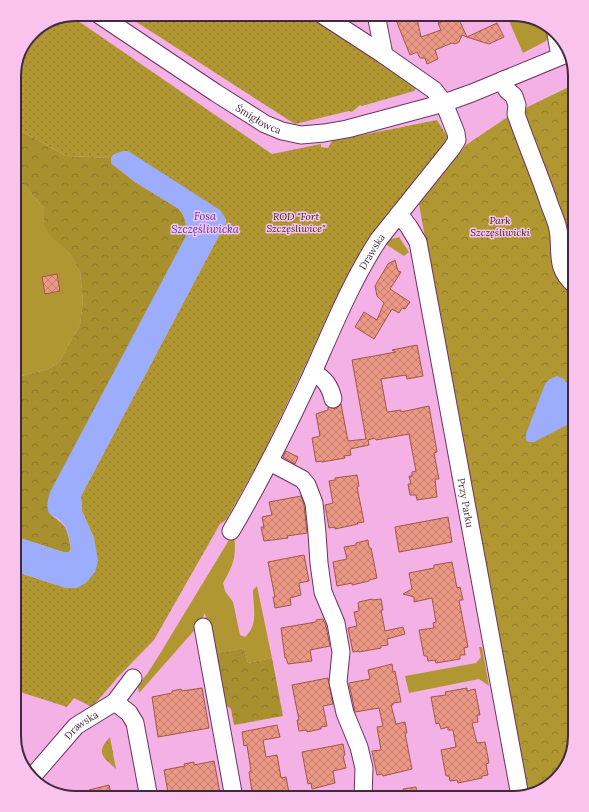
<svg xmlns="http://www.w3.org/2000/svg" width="589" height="812" font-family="Lora,serif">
<defs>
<pattern id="forest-crowns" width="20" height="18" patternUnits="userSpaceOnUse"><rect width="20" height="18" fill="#a9902f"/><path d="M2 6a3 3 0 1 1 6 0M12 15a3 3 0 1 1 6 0" fill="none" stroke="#8b7629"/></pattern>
<pattern id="park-crowns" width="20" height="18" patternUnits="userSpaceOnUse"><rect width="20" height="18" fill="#b19731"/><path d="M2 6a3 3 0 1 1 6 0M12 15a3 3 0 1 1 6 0" fill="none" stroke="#927b2b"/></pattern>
<pattern id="garden-dots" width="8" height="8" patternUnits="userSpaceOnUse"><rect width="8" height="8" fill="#b19731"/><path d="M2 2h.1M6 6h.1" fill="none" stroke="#927b2b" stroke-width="1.8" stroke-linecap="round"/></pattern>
<pattern id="building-cross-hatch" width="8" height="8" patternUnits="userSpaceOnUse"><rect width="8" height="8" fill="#eb9985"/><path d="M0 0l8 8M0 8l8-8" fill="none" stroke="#c07d6e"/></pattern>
</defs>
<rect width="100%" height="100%" fill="#f4b1e6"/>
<g fill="#b19731">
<polygon points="506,14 517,14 544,22 546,24 548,37 546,41 523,53"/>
<polygon points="14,178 26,187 44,208 44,216 61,245 71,255 80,272 83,300 80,325 59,362 48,369 14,378"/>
<polygon points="399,237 409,252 404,256 384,243 388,240"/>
<path d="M232 535 234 536C237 556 233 566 223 583L225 591 233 602 240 635 245 637C259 625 253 607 253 590L257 586 272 658 248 663 244 648 213 654 205 613 199 625 139 693 138 685 147 674 158 657Z"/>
<polygon points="479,647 482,647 489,686 479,679 409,693 405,676 476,663 481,657"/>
</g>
<g fill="url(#forest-crowns)">
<path d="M14 127 66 156 111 158V163L135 182 179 209C186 218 187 226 186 236L51 515C68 527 67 529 71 549L69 552H63L14 536V378L48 369 59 362 80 325 83 300 80 272 71 255 49 234 44 224V208L26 187 14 178Z"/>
<polygon points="244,648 248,663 272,658 283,716 234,725 231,709 222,702 213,654"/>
</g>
<g fill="url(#park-crowns)">
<polygon points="575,84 575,737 567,767 544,790 529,794 486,574 419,204 466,145 509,116"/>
<path d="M110 737 116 769C103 757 95 753 110 737Z"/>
</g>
<g fill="url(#garden-dots)">
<polygon points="124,14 312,14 418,86 414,91 362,106 360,105 352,112 349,111 295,124"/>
<polygon points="71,16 272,154 321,144 321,147 328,148 332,141 437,120 450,141 367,241 347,276 326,319 304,368 260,460 226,520 220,524 154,640 118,677 92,707 74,698 67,707 14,690 14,571 66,588 94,538 82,511 81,496 225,224 226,219 114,154 111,158 66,156 14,127 14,71 35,29"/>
</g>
<g fill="#9cadfd">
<path d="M123 151H128L220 210 226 219 225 224 81 496 82 511 94 538 98 561 95 572 86 583 77 588H66L14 571V536L63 552H69L71 550C70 543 69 534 66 528 57 510 41 523 50 492L186 236C187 226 186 218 179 209L135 182 111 163V158L114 154Z"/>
<polygon points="557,376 564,379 567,383 573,420 567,425 534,442 529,442 526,440 526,434 545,384 550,379"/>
</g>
<g fill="url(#building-cross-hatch)" stroke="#a15644">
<polygon points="396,14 416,14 421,37 441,30 438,23 457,15 467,37 462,35 459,42 455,44 452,43 435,50 438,59 427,64 425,58 420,58 417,52 410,55 396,20 397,20"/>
<polygon points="497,23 504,37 489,44 467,37"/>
<polygon points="395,260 398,271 401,272 390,289 410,302 405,309 402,308 399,313 392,309 374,339 355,327 364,312 377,320 384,303 377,296 375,286 388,264"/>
<polygon points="57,274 60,291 45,294 42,277"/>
<polygon points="417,345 423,376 407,379 406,375 381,379 387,412 401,410 401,412 429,406 437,452 434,453 439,479 435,479 437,497 417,500 416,495 410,495 408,484 411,484 409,476 412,476 412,472 416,471 409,434 376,440 375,438 368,440 369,445 350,449 351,455 344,456 345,458 322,462 322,461 316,462 312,438 320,436 316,414 328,410 328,407 336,409 341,404 348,441 366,439 352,360 396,352 392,350"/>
<polygon points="286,451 298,457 295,464 283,457"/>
<polygon points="357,475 359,486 357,487 364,522 357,523 358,524 335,529 335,527 329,528 325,505 333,503 329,481 335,480 335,478"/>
<polygon points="301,496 304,505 307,533 287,536 288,538 264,541 261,527 264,527 262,517 272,515 269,502"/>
<polygon points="448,517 452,542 399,552 395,527"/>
<polygon points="368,540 369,548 371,548 377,578 369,580 369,581 352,585 352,583 337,586 333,562 347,559 344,547 356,545 356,543"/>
<polygon points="304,555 309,581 299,583 301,595 290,598 291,605 275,608 273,597 275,597 268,562"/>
<polygon points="452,562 457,588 460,587 463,600 459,600 468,647 464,648 465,655 460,655 460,659 436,663 435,660 428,661 427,656 424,656 419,630 434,628 433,623 436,622 432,598 414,602 414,597 403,594 412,589 409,573 434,568 434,565"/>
<polygon points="372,599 372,600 381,599 383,610 381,610 385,631 403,627 405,634 387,639 388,645 381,646 381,648 359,652 359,651 353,652 348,628 357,626 354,612 359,611 358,603 359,602"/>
<polygon points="323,619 326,626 330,646 310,650 312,661 288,664 286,658 285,658 281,628 316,622 316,620"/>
<polygon points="392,664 393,672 395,671 401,702 393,703 393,705 391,705 396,724 405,722 407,733 405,733 412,769 383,776 382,774 377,775 372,751 381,750 377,727 383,726 379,708 355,712 349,683 370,679 368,670"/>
<polygon points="328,678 333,704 323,706 327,726 321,727 321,729 307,732 307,730 299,731 297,720 299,720 292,685"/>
<polygon points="202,688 209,728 158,737 152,697 172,693 172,691 181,689 182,691"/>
<polygon points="467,688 467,691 475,689 480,715 477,715 478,722 472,723 477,743 485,742 489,763 486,764 488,775 482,776 482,778 458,783 457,780 450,781 449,776 446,776 441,750 456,747 453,730 448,730 448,727 441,729 439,723 436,724 431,697 446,695 445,692"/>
<polygon points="277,725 280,737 263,740 266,757 277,755 281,778 286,777 290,798 253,798 249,772 251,771 247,745 244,746 242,732"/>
<polygon points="343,744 345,755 343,756 346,768 333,771 335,783 312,789 311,783 308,784 302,752"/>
<polygon points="214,761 221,798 173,798 172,791 168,792 164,770 185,766 184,764 194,762 194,765"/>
<polygon points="109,785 112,798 91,798 89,790"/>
<polygon points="416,787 418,798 404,798 403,789"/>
</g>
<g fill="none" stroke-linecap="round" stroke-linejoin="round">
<g stroke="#6c3262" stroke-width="19">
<g id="minor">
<path id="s1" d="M98 14 216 93 265 124 282 131 301 135 324 133 347 129 444 103 472 93 569 53"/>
<polyline points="376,14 384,55"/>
<polyline points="556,34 560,56"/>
<path d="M503 80 507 90 514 96 517 105 516 114C526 143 538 171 548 200 551 210 556 219 558 229 562 251 554 268 575 285"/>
<path id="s2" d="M399 214 409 227 418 242 520 796"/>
<path d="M313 372C325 379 330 386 333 399"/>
<polyline points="270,462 302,479 307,485 314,503 317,533 319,563 323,592 336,623 341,652 338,682 345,713 359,747 364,768 363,798"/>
<path id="s3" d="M231 531C261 480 288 426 313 372 333 327 352 280 379 239L452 148 457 140 456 133 444 103 434 90 384 55 321 14"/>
<polyline points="203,627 234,798"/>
<polyline points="115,702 129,713 135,723 149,798"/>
<path id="s4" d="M32 777 76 726 115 702 133 678"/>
</g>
</g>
<use href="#minor" stroke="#fff" stroke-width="17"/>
</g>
<g text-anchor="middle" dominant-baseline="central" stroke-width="3" stroke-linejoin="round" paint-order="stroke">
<g font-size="10" fill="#43293e" stroke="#fac3ee">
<text stroke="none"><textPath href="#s1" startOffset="192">Śmigłowca</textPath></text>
<text stroke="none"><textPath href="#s3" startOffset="313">Drawska</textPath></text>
<text stroke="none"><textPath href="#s2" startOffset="299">Przy Parku</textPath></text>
<text stroke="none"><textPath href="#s4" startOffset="72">Drawska</textPath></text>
</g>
<g font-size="10" font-style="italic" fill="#302a15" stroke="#fac3ee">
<text x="296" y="216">ROD "Fort<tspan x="296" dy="12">Szczęśliwice"</tspan></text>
<text x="500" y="220">Park<tspan x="500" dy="12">Szczęśliwicki</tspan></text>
</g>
<g font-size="11" font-style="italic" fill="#3c43b4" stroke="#fac3ee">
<text x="205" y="216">Fosa<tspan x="205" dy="13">Szczęśliwicka</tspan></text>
</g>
</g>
<path d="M0 0H589V812H0ZM76 21H513A55 55 0 0 1 568 76V736A55 55 0 0 1 513 791H76A55 55 0 0 1 21 736V76A55 55 0 0 1 76 21Z" fill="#fac3ee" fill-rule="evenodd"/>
<path fill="none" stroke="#43293e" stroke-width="2" d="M76 21H513A55 55 0 0 1 568 76V736A55 55 0 0 1 513 791H76A55 55 0 0 1 21 736V76A55 55 0 0 1 76 21Z"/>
</svg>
